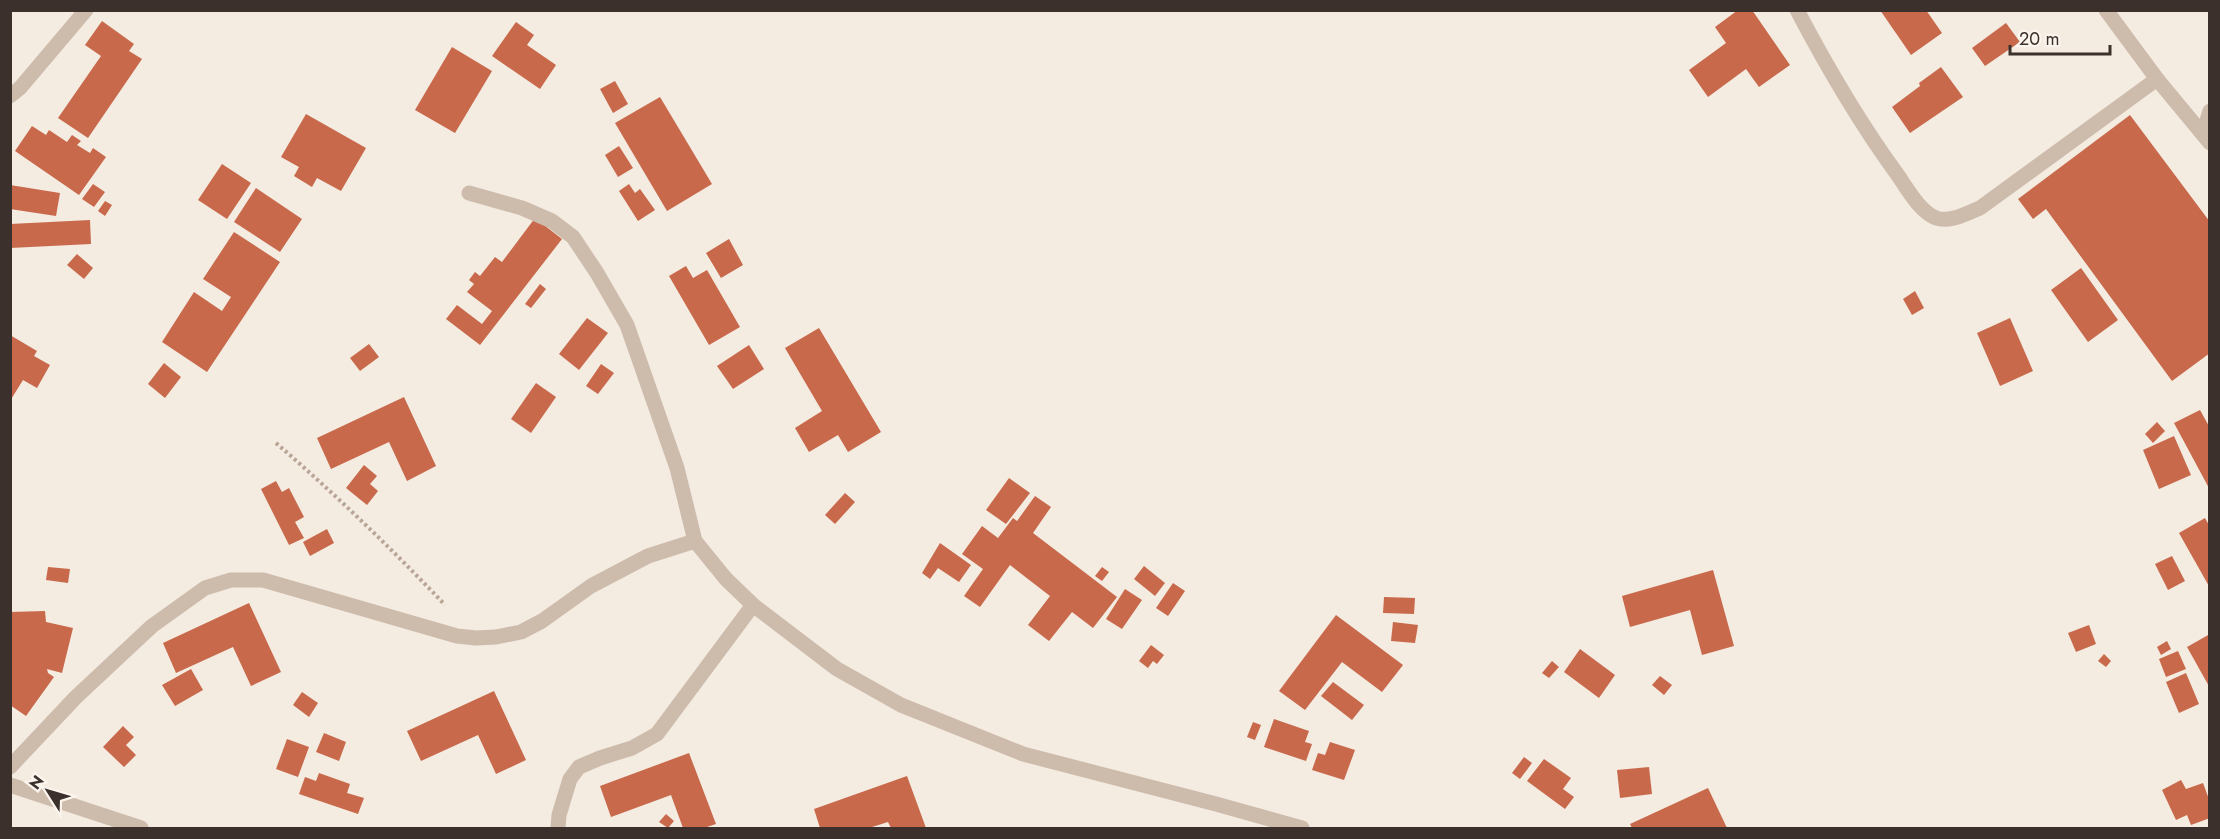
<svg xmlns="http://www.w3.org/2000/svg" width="2220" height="839" font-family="Jost,sans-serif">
<rect width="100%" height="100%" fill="#f4ebe1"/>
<g fill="#c8694b">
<polygon points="1738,10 1752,10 1790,65 1759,87 1746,69 1708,97 1689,70 1726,43 1715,27"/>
<polygon points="1880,10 1926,10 1942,33 1911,55"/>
<polygon points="102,21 134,44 129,51 142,59 88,138 58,118 101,56 85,45"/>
<polygon points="516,22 534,35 527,45 556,65 540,89 492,56"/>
<polygon points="2006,23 2020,42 1985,66 1972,48"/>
<polygon points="452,47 492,71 455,133 415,110"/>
<polygon points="1941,67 1963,97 1910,133 1892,107 1920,86 1919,83"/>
<polygon points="615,81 628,104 613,113 600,89"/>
<polygon points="660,97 712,184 667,211 615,123"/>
<polygon points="306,114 366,148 341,191 317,178 312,187 294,176 299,167 281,157"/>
<polygon points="2130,115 2210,222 2210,353 2172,381 2046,209 2033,219 2018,199"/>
<polygon points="32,126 46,135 49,130 67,142 72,135 81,141 77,145 90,153 93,148 106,157 79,195 15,151"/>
<polygon points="619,146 633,168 618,177 605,155"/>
<polygon points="222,164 251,183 227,219 198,200"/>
<polygon points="93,184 105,192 94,207 82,199"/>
<polygon points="629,184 635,193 640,189 655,210 638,221 619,191"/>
<polygon points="10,185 60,193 56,216 10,209"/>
<polygon points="256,188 302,219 280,252 234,222"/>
<polygon points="105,201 112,205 105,216 98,211"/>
<polygon points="535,218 562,239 480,345 446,319 457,305 482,324 492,311 467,292 474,284 469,280 475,272 480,276 495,257 502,262"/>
<polygon points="90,220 91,244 10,248 10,224"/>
<polygon points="234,232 280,262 207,372 162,342 194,292 222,311 231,297 203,279"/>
<polygon points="729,239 743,265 721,278 706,253"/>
<polygon points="77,254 93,268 84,279 67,265"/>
<polygon points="686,266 693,278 707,270 740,327 709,345 669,276"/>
<polygon points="2081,268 2118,320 2088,342 2051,290"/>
<polygon points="540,284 546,289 531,308 525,304"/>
<polygon points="1915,291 1924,308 1912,315 1903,299"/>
<polygon points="587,318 608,333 579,370 559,354"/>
<polygon points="2010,318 2033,371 2000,386 1977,333"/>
<polygon points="819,328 881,432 848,452 838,435 809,452 795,428 822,411 785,348"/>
<polygon points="10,335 37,351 34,356 50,365 37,388 23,380 10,401"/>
<polygon points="369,344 379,357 360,371 350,358"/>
<polygon points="749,345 764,369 733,389 717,366"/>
<polygon points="164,363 181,377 165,398 148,384"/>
<polygon points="601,364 614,373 598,394 586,386"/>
<polygon points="536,383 556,397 531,433 511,419"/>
<polygon points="404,397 436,466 407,481 389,442 331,469 317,438"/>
<polygon points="2200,410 2210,428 2210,490 2174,423"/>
<polygon points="2157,422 2165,431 2153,443 2145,434"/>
<polygon points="2174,436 2191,475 2159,489 2143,450"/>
<polygon points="364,465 377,476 370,484 378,491 367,505 346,488"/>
<polygon points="1009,478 1030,493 1006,524 986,510"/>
<polygon points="276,481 282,492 289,488 304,517 295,522 304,538 289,545 261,489"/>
<polygon points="845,493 855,502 835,524 825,515"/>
<polygon points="1035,496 1051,507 1033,533 1117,597 1093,628 1072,612 1049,641 1028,625 1050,596 1010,565 980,607 964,596 983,569 962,554 982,526 998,538 1013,518 1017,521"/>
<polygon points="2205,518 2210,527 2210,588 2179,533"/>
<polygon points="327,529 334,543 310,556 303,542"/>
<polygon points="940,543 971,565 959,582 938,568 930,579 922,573"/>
<polygon points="2172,556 2185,581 2168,590 2155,564"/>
<polygon points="1144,566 1165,583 1155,596 1134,579"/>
<polygon points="48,567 70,569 68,583 46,580"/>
<polygon points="1102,567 1109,572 1102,581 1095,576"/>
<polygon points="1713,570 1734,646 1702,655 1690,610 1630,627 1622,596"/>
<polygon points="1173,583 1185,591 1168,616 1156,608"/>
<polygon points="1125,589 1142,600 1122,629 1106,619"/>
<polygon points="1384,597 1415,598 1414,614 1383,613"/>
<polygon points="249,603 281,672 251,686 233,647 176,673 163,643"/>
<polygon points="45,611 46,622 73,628 62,673 47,669 48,673 54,677 26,716 10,705 10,612"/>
<polygon points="1336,615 1403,665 1382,692 1342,662 1305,710 1279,691"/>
<polygon points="1393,622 1418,625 1415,643 1391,641"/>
<polygon points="2089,625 2096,644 2076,652 2068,633"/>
<polygon points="2210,634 2210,688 2187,647"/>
<polygon points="2167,641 2171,649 2161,655 2157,647"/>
<polygon points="1151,645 1164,655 1157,664 1153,661 1148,668 1139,661"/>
<polygon points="1580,649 1615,675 1599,698 1564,672"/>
<polygon points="2178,651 2186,669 2166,677 2159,659"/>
<polygon points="2104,654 2111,661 2106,667 2098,661"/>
<polygon points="1552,661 1559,667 1549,678 1542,673"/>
<polygon points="191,669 203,690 175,706 162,685"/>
<polygon points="2186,673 2199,704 2179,713 2166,682"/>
<polygon points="1660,676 1672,685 1664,695 1652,685"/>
<polygon points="1333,682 1364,705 1352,720 1321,696"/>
<polygon points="494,691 526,760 496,774 478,735 421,761 407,731"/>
<polygon points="302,692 318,703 309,717 293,705"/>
<polygon points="1274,719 1309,731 1305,742 1312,744 1306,761 1264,747"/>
<polygon points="1253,722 1261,725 1255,740 1247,737"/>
<polygon points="123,726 134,737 126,745 136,755 124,767 103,747"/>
<polygon points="324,733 346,742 339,761 316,752"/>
<polygon points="287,739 309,747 298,777 276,769"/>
<polygon points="1330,742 1355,750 1344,780 1312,770 1318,753 1325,755"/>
<polygon points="689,753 716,824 704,828 683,828 671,795 611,817 600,786"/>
<polygon points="1524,757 1532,763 1520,779 1512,773"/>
<polygon points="1544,759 1571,778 1563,789 1574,797 1565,809 1527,781"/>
<polygon points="1649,767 1652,794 1620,798 1617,770"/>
<polygon points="319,773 350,784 347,793 364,798 358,814 299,794 305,777 316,781"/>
<polygon points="907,776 926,828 891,828 888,822 869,828 820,828 814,809"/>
<polygon points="2181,780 2186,789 2203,783 2210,802 2210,818 2191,825 2187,815 2176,820 2162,790"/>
<polygon points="1708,788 1727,828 1632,828 1630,824"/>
<polygon points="666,814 674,821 668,828 659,822"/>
</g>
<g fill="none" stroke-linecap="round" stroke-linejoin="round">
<path stroke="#b9a596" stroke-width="4" stroke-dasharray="3 3" stroke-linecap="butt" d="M276 443C335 494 391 548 445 605"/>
<g stroke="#cdbbac" stroke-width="15">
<path d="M1797 10C1827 67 1859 122 1897 174 1907 188 1919 211 1936 218 1950 223 1967 213 1980 208L2157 79"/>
<polyline points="2106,10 2157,79 2210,143"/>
<polyline points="10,96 20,88 86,10"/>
<polyline points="2203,134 2210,111"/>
<polyline points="469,193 522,208 552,221 573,237 597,273 627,325 677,468 695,541 726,579 753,605 837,669 901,705 1023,754 1216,804 1302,828"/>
<polyline points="10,767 76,697 152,626 205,588 231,580 263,580 457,636 476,638 496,637 521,632 542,621 591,586 648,556 695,541"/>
<polyline points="10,785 141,828"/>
<polyline points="558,828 559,815 570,779 579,767 600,758 632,748 657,734 753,605"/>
</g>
</g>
<rect width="2220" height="839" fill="none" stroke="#3b302b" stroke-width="24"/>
<g transform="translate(48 791) rotate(307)" stroke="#fbf5ee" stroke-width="4.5" paint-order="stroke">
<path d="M0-4.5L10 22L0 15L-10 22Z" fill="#3b302b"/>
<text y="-9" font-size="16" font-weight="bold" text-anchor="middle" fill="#3b302b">N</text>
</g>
<path d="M2010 45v9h100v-9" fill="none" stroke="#3b302b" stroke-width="3"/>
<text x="2019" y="45" font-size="18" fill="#3b302b" stroke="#fbf5ee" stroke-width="4.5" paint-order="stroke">20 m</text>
</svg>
